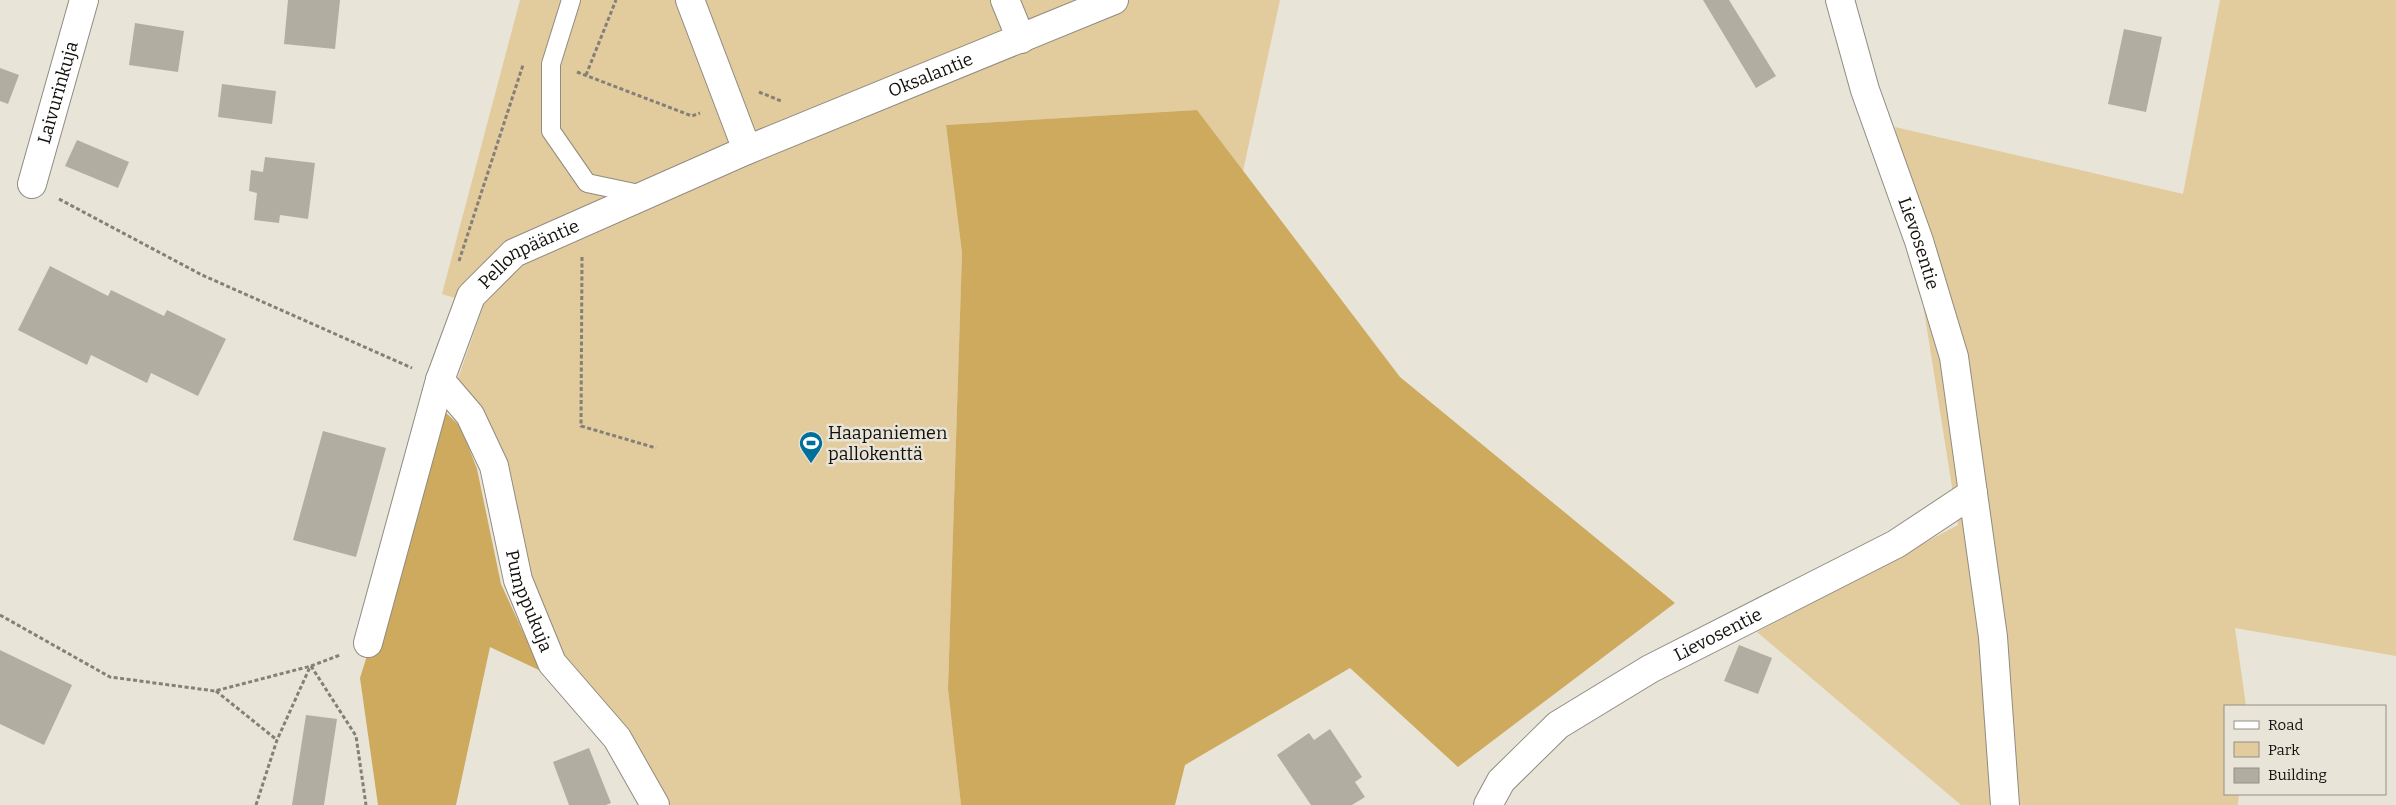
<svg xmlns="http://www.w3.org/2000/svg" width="2396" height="805" font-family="Bitter,serif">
<rect width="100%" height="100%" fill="#e9e4d8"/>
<g fill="#e2cb9c">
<polygon points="520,0 1280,0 1243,171 1197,110 946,125 962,253 948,689 961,805 660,805 558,659 454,390 483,307 442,294"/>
<polygon points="2220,0 2396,0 2396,656 2235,628 2246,706 2225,706 2225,794 2239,794 2238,805 1961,805 1757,632 1958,525 1895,127 2183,194"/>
</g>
<g fill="#cdaa5d">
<polygon points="1197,110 1400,377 1675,603 1458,767 1350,668 1185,765 1175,805 961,805 948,689 962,253 946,125"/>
<polygon points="444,411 461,427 477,469 501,584 541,671 490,647 456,805 378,805 360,678"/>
</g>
<g fill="#b2ada1">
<polygon points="288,0 340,0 335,49 284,44"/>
<polygon points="1703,0 1729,0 1776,76 1756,88"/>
<polygon points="135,23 184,31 178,72 129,65"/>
<polygon points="2124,29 2162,37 2146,112 2108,104"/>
<polygon points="0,68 19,75 8,104 0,101"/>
<polygon points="222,84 276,91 272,124 218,117"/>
<polygon points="77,140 129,162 118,188 65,166"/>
<polygon points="265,157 315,163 308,219 280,215 279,223 254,220 257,193 249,191 251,170 263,172"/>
<polygon points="50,266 108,296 111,290 164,316 167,310 226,339 198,396 151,373 147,383 91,355 87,365 18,330"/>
<polygon points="323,431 386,448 356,557 293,540"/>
<polygon points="1739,645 1772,658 1758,694 1724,681"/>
<polygon points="0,650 72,685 44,745 0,724"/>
<polygon points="306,715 337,719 324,805 292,805"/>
<polygon points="1330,729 1362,777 1355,782 1365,797 1352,805 1311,805 1277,755 1309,733 1314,740"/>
<polygon points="589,748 611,803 606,805 569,805 553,762"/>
</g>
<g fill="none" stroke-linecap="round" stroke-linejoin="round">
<g stroke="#918b81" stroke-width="20">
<polyline id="service" points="571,0 551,64 551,131 587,183 644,195"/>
</g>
<g stroke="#918b81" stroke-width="30">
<g id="minor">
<polyline points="690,0 747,150"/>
<polyline points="1005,0 1021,39"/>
<path id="s1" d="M1840 0 1865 90 1919 241 1954 357 1993 637 2005 805"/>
<path id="s2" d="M32 184 84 0"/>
<path id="s3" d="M440 380 470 415 494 466 518 580 552 663 617 738 655 805"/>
<path id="s4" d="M368 643 440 380 471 296 514 253 747 150 1114 0"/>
<path id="s5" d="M1488 805 1501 781 1558 725 1650 669 1896 544 1973 493"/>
</g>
</g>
<g stroke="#848078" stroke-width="3" stroke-dasharray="4 2.5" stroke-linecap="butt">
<polyline points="577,72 692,116 700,113"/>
<polyline points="586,75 616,0"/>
<polyline points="759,92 781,101"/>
<polyline points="59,199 202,275 412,368"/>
<polyline points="582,257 581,426 656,448"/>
<polyline points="459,261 523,65"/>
<polyline points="0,615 110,677 215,691 311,666 340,655"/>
<polyline points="311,666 356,736 366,805"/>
<polyline points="216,691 277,740"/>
<polyline points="256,805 277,740 310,667"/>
</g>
<use href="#service" stroke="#fff" stroke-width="18"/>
<use href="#minor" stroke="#fff" stroke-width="28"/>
</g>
<defs>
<g id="stadium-pin" transform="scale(1.25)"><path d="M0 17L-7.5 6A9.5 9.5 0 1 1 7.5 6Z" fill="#006f9b" stroke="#e9e4d8"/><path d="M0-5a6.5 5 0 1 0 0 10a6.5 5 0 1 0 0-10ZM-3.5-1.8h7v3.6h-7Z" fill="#fff"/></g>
</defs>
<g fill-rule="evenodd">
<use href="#stadium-pin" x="811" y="443"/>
</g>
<g text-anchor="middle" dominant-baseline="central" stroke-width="5" stroke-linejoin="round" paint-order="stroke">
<g font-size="18" fill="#13110d" stroke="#e9e4d8">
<text stroke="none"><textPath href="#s4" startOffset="876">Oksalantie</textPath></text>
<text stroke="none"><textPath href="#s2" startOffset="95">Laivurinkuja</textPath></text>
<text stroke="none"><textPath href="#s1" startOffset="256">Lievosentie</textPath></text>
<text stroke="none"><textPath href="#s4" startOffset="435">Pellonpääntie</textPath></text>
<text stroke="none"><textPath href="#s3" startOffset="242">Pumppukuja</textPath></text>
<text stroke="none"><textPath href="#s5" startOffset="291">Lievosentie</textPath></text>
</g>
<g font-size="18" fill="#13110d" stroke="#e9e4d8" text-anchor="start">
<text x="828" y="433">Haapaniemen<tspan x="828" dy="21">pallokenttä</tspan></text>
</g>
</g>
<rect x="2224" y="705" width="162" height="90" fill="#e9e4d8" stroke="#939087"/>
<rect x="2234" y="721" width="25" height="8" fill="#ffffff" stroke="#939087"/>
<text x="2268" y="730" font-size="15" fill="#13110d">Road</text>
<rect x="2234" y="742" width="25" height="15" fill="#e2cb9c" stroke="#939087"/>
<text x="2268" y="755" font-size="15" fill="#13110d">Park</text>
<rect x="2234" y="768" width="25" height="15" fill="#b2ada1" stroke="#939087"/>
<text x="2268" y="780" font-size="15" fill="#13110d">Building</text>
</svg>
